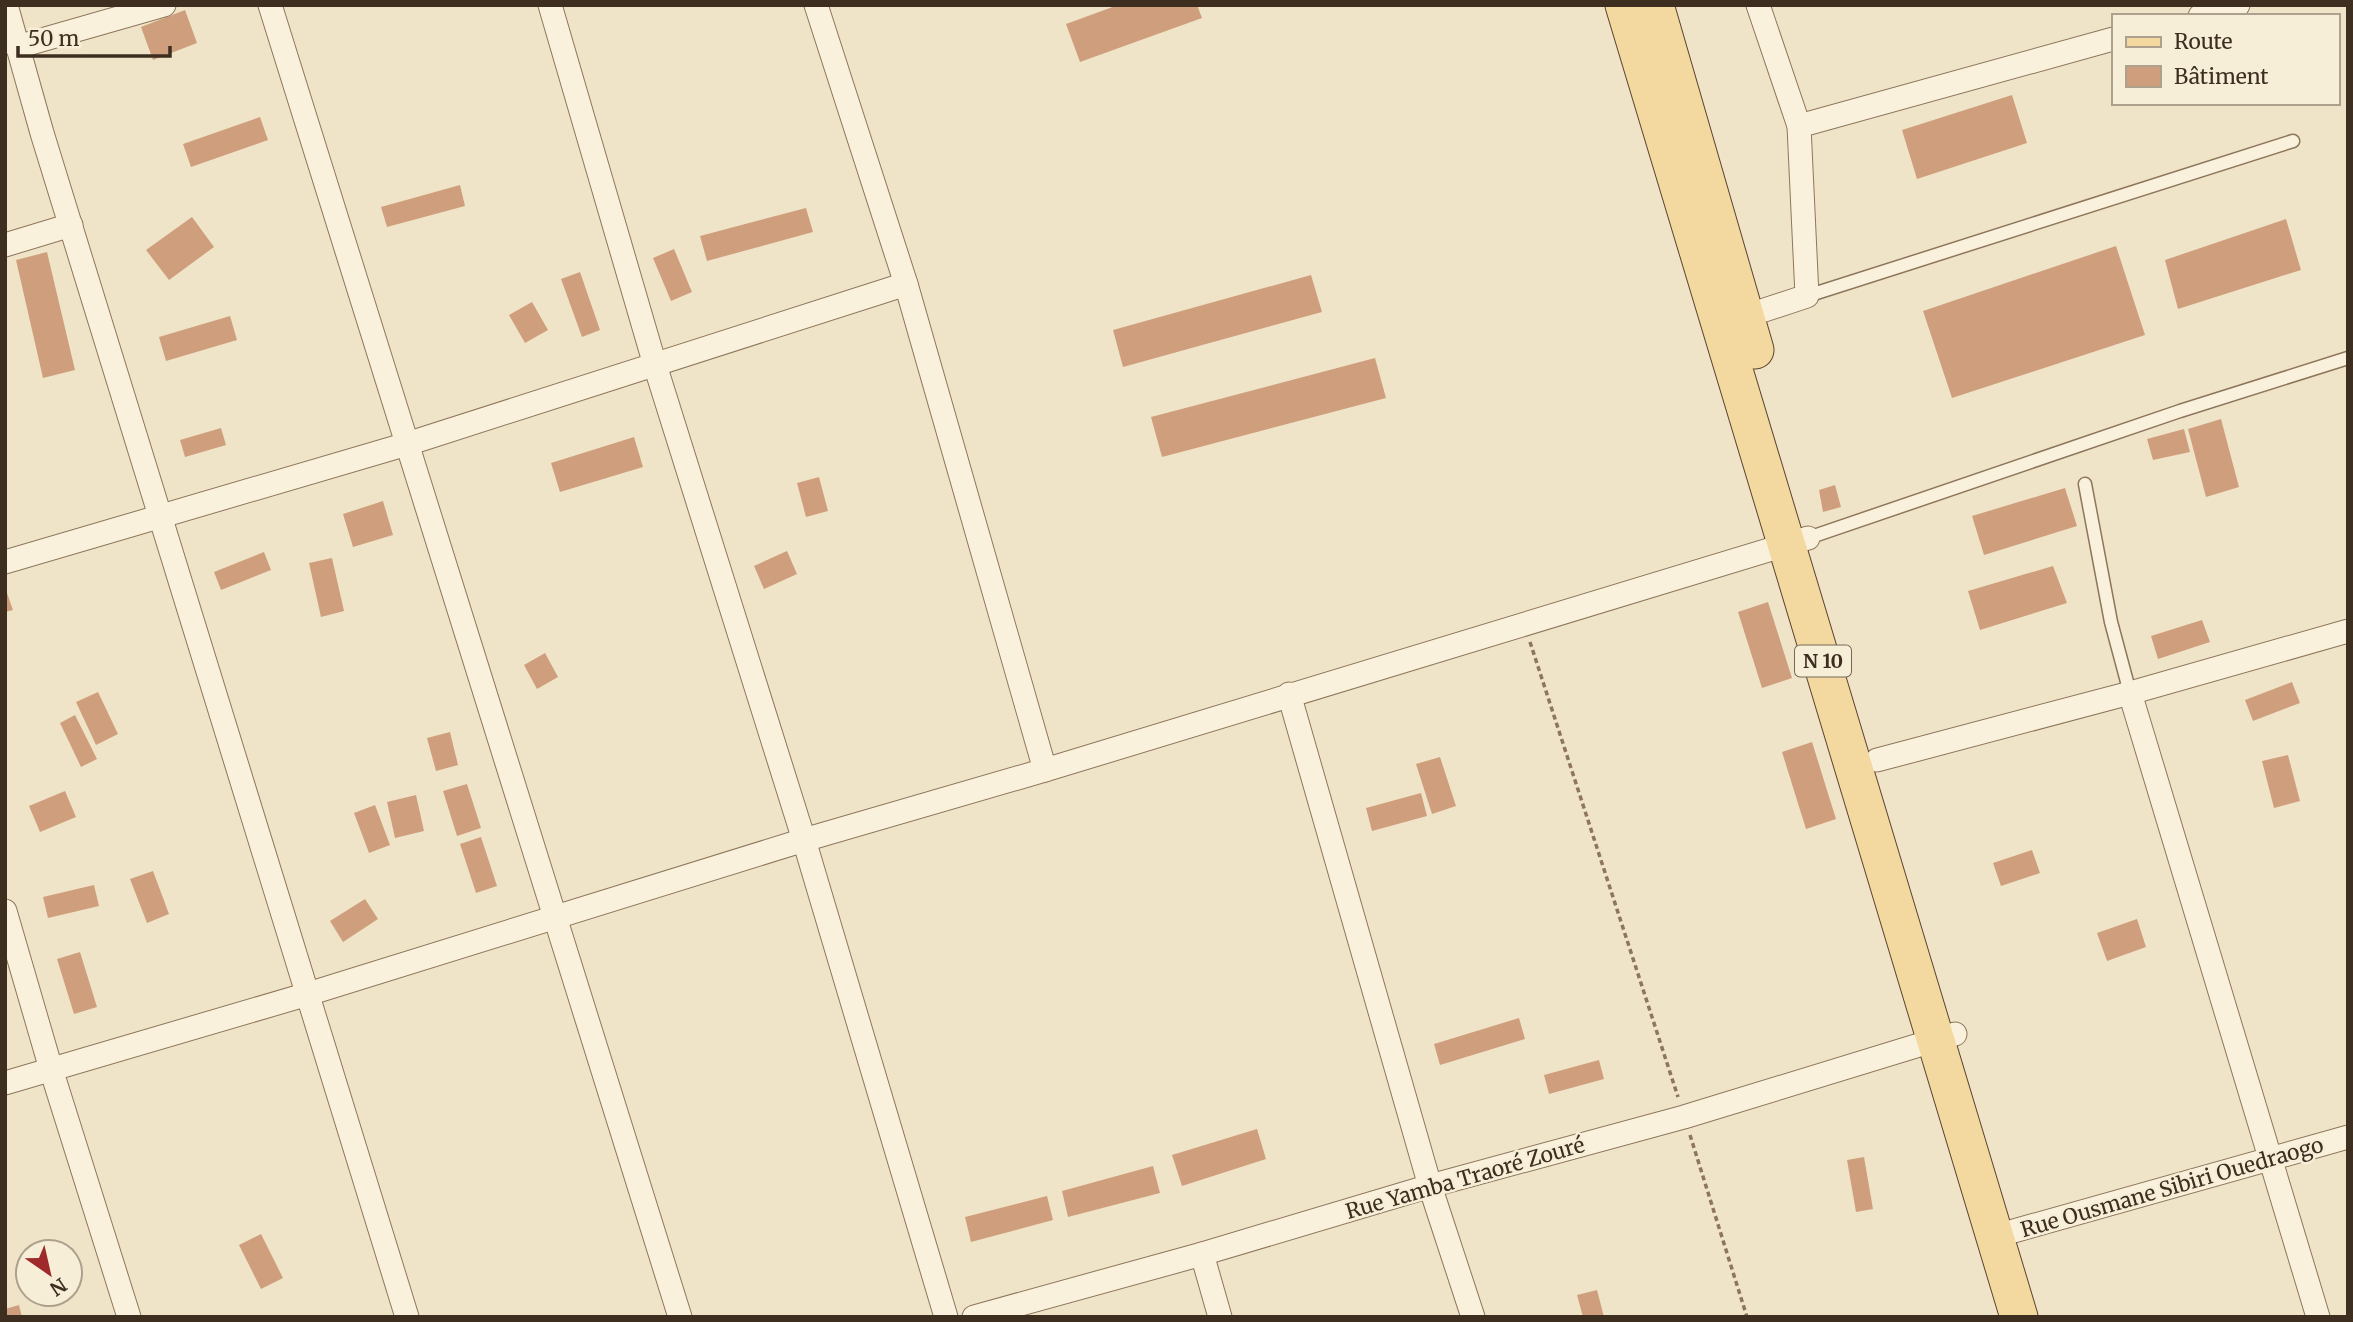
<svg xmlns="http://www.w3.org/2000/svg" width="2353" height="1322" font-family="Merriweather,serif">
<rect width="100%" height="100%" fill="#f0e4c8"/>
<g fill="#cf9f7d">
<polygon points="1118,5 1197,5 1202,18 1080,62 1066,24"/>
<polygon points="185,10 197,43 153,60 141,27"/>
<polygon points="2012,95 2027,143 1917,179 1902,130"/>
<polygon points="260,117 268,140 191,167 183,144"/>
<polygon points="460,185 465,206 387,227 381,207"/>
<polygon points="806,208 813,232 707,261 700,236"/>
<polygon points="192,217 214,247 169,280 146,250"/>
<polygon points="2286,219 2301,270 2178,309 2165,260"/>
<polygon points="2116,246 2145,335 1952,398 1923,311"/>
<polygon points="674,249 692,292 671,301 653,258"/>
<polygon points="47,252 75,370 43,378 16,260"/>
<polygon points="580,272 600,330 582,337 561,279"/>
<polygon points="1311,275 1322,312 1123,367 1113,330"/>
<polygon points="532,302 548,330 525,343 509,315"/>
<polygon points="230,316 237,340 166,361 159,337"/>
<polygon points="1375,358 1386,398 1162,457 1151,417"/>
<polygon points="2221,419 2239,487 2206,497 2188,429"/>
<polygon points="221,428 226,445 185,457 180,440"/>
<polygon points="2184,429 2190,452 2153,460 2147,439"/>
<polygon points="634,437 643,467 560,492 551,463"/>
<polygon points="819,477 828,511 806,517 797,483"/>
<polygon points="1835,485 1841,507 1823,512 1819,490"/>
<polygon points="2065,488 2077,526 1984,555 1972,516"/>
<polygon points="383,501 393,535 353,547 343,514"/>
<polygon points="787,551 797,574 764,589 754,566"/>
<polygon points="264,552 271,570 221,590 214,572"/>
<polygon points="332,558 344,611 321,617 309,563"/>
<polygon points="2053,566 2067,603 1980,630 1968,591"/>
<polygon points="5,593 7,593 13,610 5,612"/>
<polygon points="1768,602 1792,678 1762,688 1738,612"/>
<polygon points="2202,620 2210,642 2158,659 2151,636"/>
<polygon points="545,653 558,677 537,689 524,665"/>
<polygon points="2292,682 2300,703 2253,721 2245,700"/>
<polygon points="98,692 118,734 96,745 76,702"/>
<polygon points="75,715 97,759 81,767 60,723"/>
<polygon points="450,732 458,765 436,771 427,738"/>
<polygon points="1812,742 1836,819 1806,829 1782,752"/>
<polygon points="2288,755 2300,801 2274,808 2262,761"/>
<polygon points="1440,757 1456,806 1432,814 1416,764"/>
<polygon points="467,784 481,828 457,836 443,791"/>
<polygon points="65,791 76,817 40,832 29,806"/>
<polygon points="1421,793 1427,816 1372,831 1366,808"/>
<polygon points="416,795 424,831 395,838 387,802"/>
<polygon points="375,805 390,845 369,853 354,813"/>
<polygon points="481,837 497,886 476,893 460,844"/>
<polygon points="2032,850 2040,873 2001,886 1993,863"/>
<polygon points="153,871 169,914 147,923 130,879"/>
<polygon points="94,885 99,906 48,918 43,897"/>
<polygon points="365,899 378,919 343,942 330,921"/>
<polygon points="2137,919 2146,947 2107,961 2097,933"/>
<polygon points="80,952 97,1007 74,1014 57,959"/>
<polygon points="1519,1018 1525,1039 1440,1065 1434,1044"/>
<polygon points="1599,1060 1604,1079 1549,1094 1544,1075"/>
<polygon points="1257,1129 1266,1159 1182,1186 1172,1155"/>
<polygon points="1864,1157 1873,1209 1856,1212 1847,1160"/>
<polygon points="1153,1166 1160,1193 1068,1217 1062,1191"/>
<polygon points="1047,1196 1053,1220 971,1242 965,1217"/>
<polygon points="261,1234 283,1278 261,1289 239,1245"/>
<polygon points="1597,1290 1604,1317 1583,1317 1577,1295"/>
<polygon points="19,1305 22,1317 5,1317 5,1309"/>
</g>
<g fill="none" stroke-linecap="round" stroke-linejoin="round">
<g stroke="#8d765c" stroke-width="15">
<g id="lane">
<polyline points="1807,296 2293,141"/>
<polyline points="2085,484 2111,622 2130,693"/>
<polyline points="1808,538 2180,411 2348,358"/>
</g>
</g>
<g stroke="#8d765c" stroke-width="25">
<g id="street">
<polyline points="6,5 42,133 407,1317"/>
<polyline points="270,5 680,1317"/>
<polyline points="550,5 655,365 804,840 946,1317"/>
<polyline points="816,5 906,284 1045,770"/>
<polyline points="1758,5 1799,126"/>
<polyline points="2200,16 2238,5"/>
<polyline points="17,47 164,5"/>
<polyline points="5,245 71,225"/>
<polyline points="1734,320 1807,296 1799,126 2113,39"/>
<polyline points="5,562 407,444 906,284"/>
<polyline points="2130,693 2318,1317"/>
<polyline points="1289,694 1430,1186 1473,1317"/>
<polyline points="1877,760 2130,693 2348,631"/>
<polyline points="5,911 51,1069 129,1317"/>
<polyline points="5,1083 308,994 804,840 1045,770 1808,538"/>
<polyline points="1996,1236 2348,1137"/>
<polyline points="1202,1254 1220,1317"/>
<polyline points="974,1317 1202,1254 1430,1186 1684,1117 1955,1034"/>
</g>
</g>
<g stroke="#5b4430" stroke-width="39">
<g id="primary">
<polyline points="1624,5 2019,1317"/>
<polyline points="1655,5 1755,350"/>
</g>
</g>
<g stroke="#8d765c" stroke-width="3.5" stroke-dasharray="5 3.5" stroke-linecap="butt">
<polyline points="1530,642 1678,1097"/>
<polyline points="1690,1135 1747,1317"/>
</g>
<use href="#lane" stroke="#faf1dc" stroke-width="12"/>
<use href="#street" stroke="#faf1dc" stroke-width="23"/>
<use href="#primary" stroke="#f3d9a0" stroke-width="37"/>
</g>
<g text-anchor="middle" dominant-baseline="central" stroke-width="5" stroke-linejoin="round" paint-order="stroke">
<rect fill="#f7eed8" stroke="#756857" stroke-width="2" x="1795" y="645.5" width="56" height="31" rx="5"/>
<g font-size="19" font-weight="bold" fill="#3d2e20">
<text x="1823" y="661">N 10</text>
</g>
<g font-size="21" fill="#3d2e20" stroke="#f7eed8">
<text transform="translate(1465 1178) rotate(-16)">Rue Yamba Traoré Zouré</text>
<text transform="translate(2172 1187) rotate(-16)">Rue Ousmane Sibiri Ouedraogo</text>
</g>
</g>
<rect width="2353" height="1322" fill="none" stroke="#3d2e20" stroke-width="14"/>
<rect x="2112" y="14" width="228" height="91" fill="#f7eed8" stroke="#ada18e" stroke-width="2"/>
<rect x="2126" y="37" width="35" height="10" fill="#f3d9a0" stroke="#ada18e" stroke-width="2"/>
<text x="2174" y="49" font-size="21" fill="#3d2e20">Route</text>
<rect x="2126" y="66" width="35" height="21" fill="#cf9f7d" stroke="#ada18e" stroke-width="2"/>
<text x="2174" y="84" font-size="21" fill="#3d2e20">Bâtiment</text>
<g transform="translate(49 1273) rotate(146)"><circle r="33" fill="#f7eed8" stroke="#ada18e" stroke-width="2"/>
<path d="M0-5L12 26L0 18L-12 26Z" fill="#9e2a2b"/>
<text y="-10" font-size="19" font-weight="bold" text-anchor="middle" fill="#3d2e20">N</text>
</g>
<path d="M18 46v10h152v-10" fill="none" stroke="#3d2e20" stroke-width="3.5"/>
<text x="28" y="46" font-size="21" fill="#3d2e20" stroke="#f7eed8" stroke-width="5" paint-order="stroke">50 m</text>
</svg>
